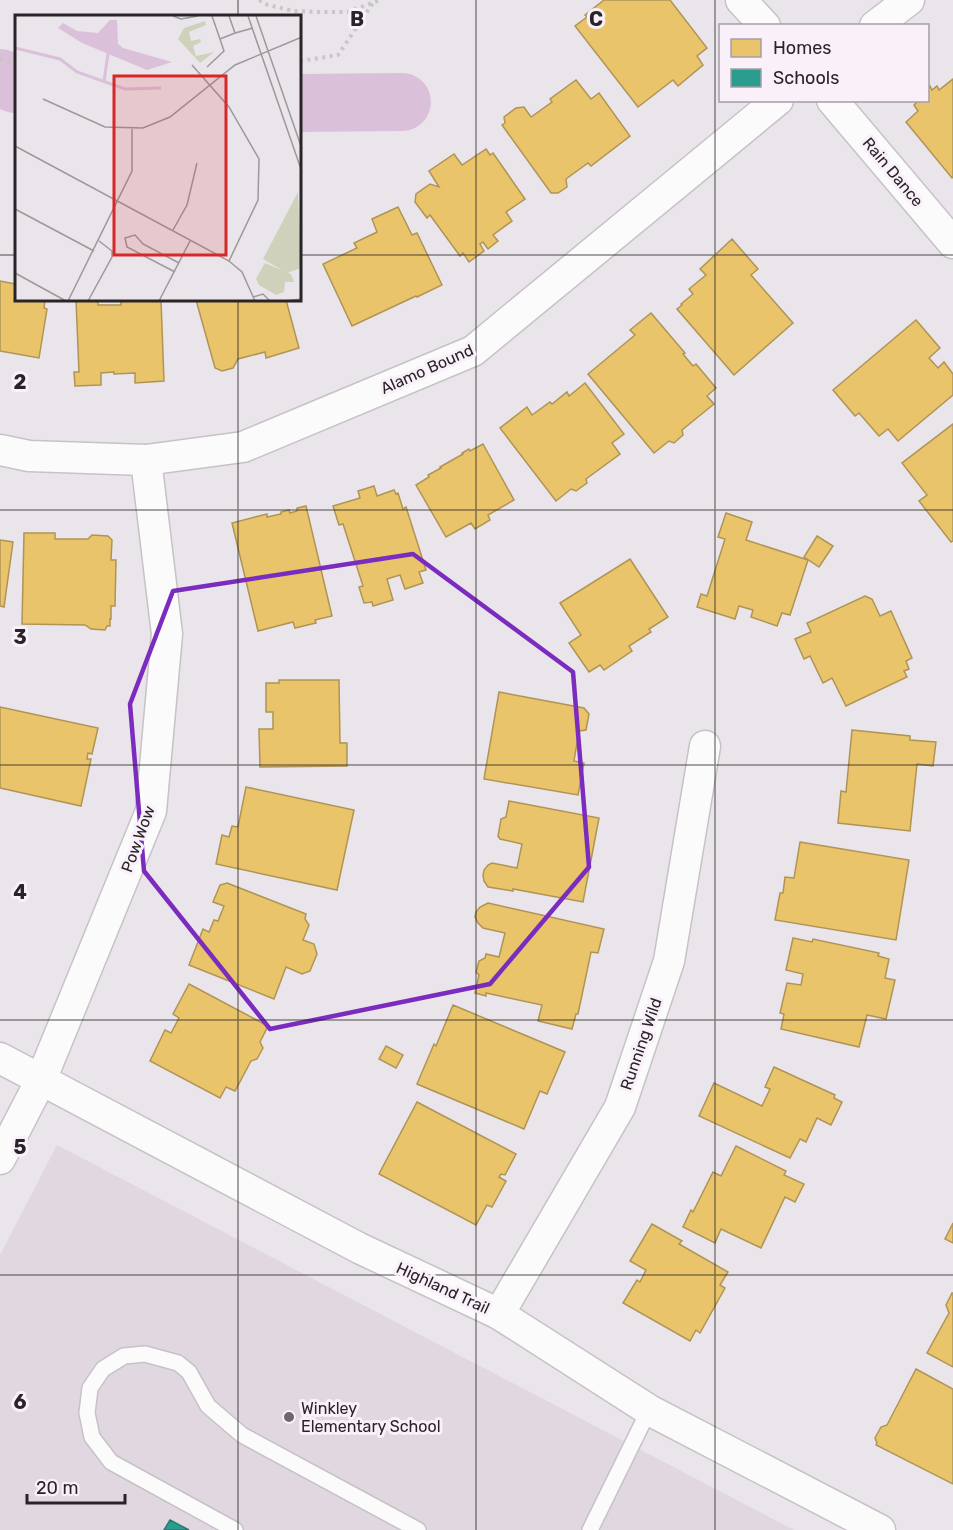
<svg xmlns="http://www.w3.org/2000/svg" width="953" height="1530" font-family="Rubik,sans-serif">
<rect width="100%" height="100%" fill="#eae5ea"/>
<polygon fill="#e1d7e0" points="57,1145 794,1530 0,1530 0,1255"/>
<g fill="#e9c46a" stroke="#af9456" stroke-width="1.5">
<polygon points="604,0 670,0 707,48 697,56 703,65 678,86 673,80 638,107 575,26 587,17 585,15"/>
<polygon points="953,79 953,177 952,178 906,122 918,111 914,105 919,100 928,100 928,88 930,86 932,90 937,86 939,90"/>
<polygon points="576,80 591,99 599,93 630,136 591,166 588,163 566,179 567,187 558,193 551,193 502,125 505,123 504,117 516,108 524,107 531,117 552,102 550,99"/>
<polygon points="486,149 490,155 493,153 525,199 506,212 512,221 493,235 498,241 488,249 483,242 480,244 484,251 469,262 463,253 460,256 430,215 427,218 415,202 416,194 430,184 439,187 429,171 454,154 462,165"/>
<polygon points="398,207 412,235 417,233 442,285 417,297 416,296 352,326 323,264 357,248 354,243 377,232 372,219"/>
<polygon points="732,239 758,269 751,275 793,323 734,375 677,309 682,305 681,304 693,294 689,289 706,275 700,269"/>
<polygon points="0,281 16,284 16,300 45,300 44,308 47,309 39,358 0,351"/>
<polygon points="76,300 98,300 98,305 121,305 121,300 161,300 164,381 135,383 135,373 114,374 114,372 101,373 101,385 75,386 74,372 79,372"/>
<polygon points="196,300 286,300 299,348 266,358 265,352 238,359 233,368 222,371 215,368"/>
<polygon points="651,313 685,353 683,354 693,366 696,364 716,388 707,396 714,404 682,430 683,435 674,443 669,441 654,453 588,374 635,335 630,330"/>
<polygon points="916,320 940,348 929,358 938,368 944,362 953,374 953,395 898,441 888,429 879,436 859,413 855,416 833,390"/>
<polygon points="585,383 624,434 612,443 620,454 586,479 587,483 576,491 571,489 556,501 500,428 527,407 532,415 550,402 552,404 567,392 569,396"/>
<polygon points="953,424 953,541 951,542 919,501 927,495 902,463"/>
<polygon points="483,444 514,500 488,515 490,520 475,529 471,523 446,537 416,485 429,477 428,475 441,468 440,467 463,454 462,453 469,449 470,451"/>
<polygon points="374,486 377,496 394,490 396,494 398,493 403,509 406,507 426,570 419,572 423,583 405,589 400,575 387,579 393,600 373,606 372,602 364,603 359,587 363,586 343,524 339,525 333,506 360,498 358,491"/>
<polygon points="306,506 332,616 315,620 316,623 295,628 293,622 258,631 232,523 267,514 267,517 281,514 281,512 289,510 290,513 297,511 297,508"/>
<polygon points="726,513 752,522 746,540 808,560 790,615 782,613 777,626 751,617 753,610 739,606 735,619 697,607 701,594 707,596 725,539 718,537"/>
<polygon points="24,533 55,533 55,539 88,539 92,535 108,536 112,540 111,560 116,560 115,606 111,606 111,619 110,619 110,626 107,626 105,630 91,629 85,625 22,624"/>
<polygon points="817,536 833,546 819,567 804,557"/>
<polygon points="0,540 13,542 4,607 0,606"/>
<polygon points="630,559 668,617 649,629 651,632 629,646 632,651 604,670 600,665 589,672 569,643 581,635 560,603"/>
<polygon points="865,596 872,599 880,616 891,611 912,658 906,661 909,669 904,671 907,677 846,706 832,678 823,683 810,656 804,659 795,639 811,632 807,623"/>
<polygon points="279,680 339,680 340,743 347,743 347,766 260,767 259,729 273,729 273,712 266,712 266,683 279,683"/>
<polygon points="499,692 584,708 589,714 586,730 579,731 574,761 584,763 578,795 484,779"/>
<polygon points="0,707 98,728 92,754 88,753 87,759 91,759 81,806 0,788"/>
<polygon points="852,730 910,736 910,740 936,742 933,766 917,764 910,831 838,823 841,791 846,792"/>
<polygon points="246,787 354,810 337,890 216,864 222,835 229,837 232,826 238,827"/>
<polygon points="509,801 599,818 583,902 513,889 513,891 488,887 484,881 483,875 484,870 488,865 492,863 517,868 522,844 500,839 498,836 501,819 506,817"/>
<polygon points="800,842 909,860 896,940 775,920 780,893 783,893 785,877 794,878"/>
<polygon points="227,883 306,914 305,919 309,925 303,940 314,944 317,954 310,971 302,974 286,967 274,999 189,965 203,929 209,932 214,920 218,921 224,906 213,902 220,885"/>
<polygon points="488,903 604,929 598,953 591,952 578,1014 576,1014 572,1029 538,1021 542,1005 486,993 486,996 475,993 479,975 476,972 479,961 485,958 486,954 499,957 505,933 483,928 478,923 475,917 476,912 480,907"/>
<polygon points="793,938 812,942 813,939 879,953 878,956 889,959 885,978 895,980 886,1019 867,1015 859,1047 781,1029 784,1014 780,1013 787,983 801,985 803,974 786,970"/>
<polygon points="189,984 268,1026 260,1042 263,1048 257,1059 251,1061 235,1091 226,1087 220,1098 150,1061 165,1030 171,1033 179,1018 173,1014"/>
<polygon points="453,1005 565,1052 547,1094 540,1091 524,1129 417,1084 434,1044 436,1046"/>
<polygon points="386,1046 403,1055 396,1068 379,1059"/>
<polygon points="774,1067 835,1095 834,1098 842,1102 831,1125 817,1118 806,1142 800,1139 790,1158 699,1116 714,1083 762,1106 770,1089 765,1087"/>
<polygon points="417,1102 516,1154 505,1175 501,1174 499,1177 506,1181 492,1207 487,1205 476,1225 379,1174"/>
<polygon points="736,1146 786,1171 784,1175 804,1184 795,1202 785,1197 761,1248 721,1229 715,1243 683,1227 691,1210 693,1212 713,1172 721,1176"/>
<polygon points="953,1223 953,1243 945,1239"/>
<polygon points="652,1224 682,1241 679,1244 728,1272 720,1285 725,1288 700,1333 696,1330 690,1341 623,1303 637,1280 640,1282 646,1270 630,1261"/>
<polygon points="952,1293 953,1293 953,1367 927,1353 949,1313 946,1305"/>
<polygon points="916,1369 953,1389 953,1484 876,1445 877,1443 875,1438 881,1427 887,1425"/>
</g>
<polygon fill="#2a9d8f" stroke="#297970" stroke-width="1.5" points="170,1520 189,1530 164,1530"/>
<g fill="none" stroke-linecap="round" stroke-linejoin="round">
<g stroke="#dbc0da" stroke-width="58">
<polyline points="0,78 16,84"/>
<polyline points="300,103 402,102"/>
</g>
<g stroke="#c6c2c6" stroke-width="18">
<g id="lane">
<polyline points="235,1530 111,1462 92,1437 87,1413 90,1388 103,1369 124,1356 145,1354 178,1363 189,1372 208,1406 242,1435 418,1530"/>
<polyline points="590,1530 649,1410"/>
</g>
</g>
<g stroke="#c6c2c6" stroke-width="33">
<g id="street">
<polyline points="741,0 765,26"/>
<polyline points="875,26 909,0"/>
<polyline points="832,100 953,243"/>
<polyline points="0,450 29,456 146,460 243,447 473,351 778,100"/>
<polyline points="0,1058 359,1248 499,1314 649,1410 880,1530"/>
<polyline points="0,1159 41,1080 151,811 167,634 146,460"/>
<polyline points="499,1314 620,1107 669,961 705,746"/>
</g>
</g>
<g stroke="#c8c6c8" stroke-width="4" stroke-dasharray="3 4.5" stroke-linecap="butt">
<polyline points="259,0 268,5 294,11 320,12 348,12 380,0"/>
<polyline points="0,59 16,64"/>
<polyline points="300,61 338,55 373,3"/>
</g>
<use href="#lane" stroke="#fcfbfc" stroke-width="15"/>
<use href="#street" stroke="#fcfbfc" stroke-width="30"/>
</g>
<path fill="none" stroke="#7b2cbf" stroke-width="4.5" stroke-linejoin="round" d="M413 554 573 672 589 867 490 984 270 1029 144 871 130 704 173 591Z"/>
<path fill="none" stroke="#282427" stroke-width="1.5" stroke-opacity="0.55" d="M238 0V16M476 0V1530M715 0V1530M0 255H16M300 255H953M238 300V1530M0 510H953M0 765H953M0 1020H953M0 1275H953"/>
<circle fill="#6c686b" stroke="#f9f0f9" stroke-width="2" cx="289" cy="1417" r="6"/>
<g text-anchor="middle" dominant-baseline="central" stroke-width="6" stroke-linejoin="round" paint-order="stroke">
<g font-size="16" fill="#282427" stroke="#f9f0f9">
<text transform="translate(893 172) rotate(50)">Rain Dance</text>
<text transform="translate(427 369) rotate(-24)">Alamo Bound</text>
<text transform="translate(138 839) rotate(-70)">Pow Wow</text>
<text transform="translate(641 1044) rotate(-71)">Running Wild</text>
<text transform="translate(443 1288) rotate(25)">Highland Trail</text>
</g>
<g font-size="16" fill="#282427" stroke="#f9f0f9" text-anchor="start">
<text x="301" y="1408">Winkley<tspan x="301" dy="18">Elementary School</tspan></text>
</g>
</g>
<g transform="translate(15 15)">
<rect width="286" height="286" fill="#eae5ea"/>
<path d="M190 6 191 10 174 17 176 26 185 24 186 27 178 31 181 41 199 37 185 48 163 24 169 13ZM283 177 286 253 272 258 248 244ZM250 248 276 259 279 267H270L269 277 261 280 244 270 241 264Z" fill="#d0d1bb"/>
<path d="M95 5H102L103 29 108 33 157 47 132 55 67 28 43 13 48 8 62 16 83 18Z" fill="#dbc0da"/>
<path fill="none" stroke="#dbc0da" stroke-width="3" d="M0 33 45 44 62 57 110 74 146 73M89 66 93 39"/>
<path fill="none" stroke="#9c989c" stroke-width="1.5" d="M158 1 166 4 183 1M197 1 205 24 220 18M214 1 220 18 238 13M233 1 287 157M241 1 287 134M177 50 214 92 244 144 243 185 214 246M192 52 209 36 205 24M28 84 90 112 128 113 155 102 220 50 287 22M0 131 214 246 227 257 240 286M0 194 79 236M158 215 172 190 182 148M160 257 112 232 110 223 120 220 128 229 164 248M0 258 51 286M238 282 248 279 255 286M53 286 117 156V114M73 286 97 242V236L84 226M144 286 175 226M269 286 287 284"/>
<path fill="#d62828" fill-opacity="0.15" stroke="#d62828" stroke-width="3" d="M99 61H211V240H99Z"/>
<rect width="286" height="286" fill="none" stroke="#282427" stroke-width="3"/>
</g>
<g font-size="20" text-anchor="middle" font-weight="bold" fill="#282427" stroke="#f9f0f9" stroke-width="6" stroke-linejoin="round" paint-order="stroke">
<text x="357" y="26">B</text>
<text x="596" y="26">C</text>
<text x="20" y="389">2</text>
<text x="20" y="644">3</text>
<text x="20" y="899">4</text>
<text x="20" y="1154">5</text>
<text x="20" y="1409">6</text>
</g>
<rect x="719" y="24" width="210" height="78" fill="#f9f0f9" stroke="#a59ea5" stroke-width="1.5"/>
<rect x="731" y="39" width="30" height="18" fill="#e9c46a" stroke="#a59ea5" stroke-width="1.5"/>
<text x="773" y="54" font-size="18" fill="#282427">Homes</text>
<rect x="731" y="69" width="30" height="18" fill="#2a9d8f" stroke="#a59ea5" stroke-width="1.5"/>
<text x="773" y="84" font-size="18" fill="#282427">Schools</text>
<path d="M27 1494v9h98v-9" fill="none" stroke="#282427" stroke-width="3"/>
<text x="36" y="1494" font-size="18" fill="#282427" stroke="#f9f0f9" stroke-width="4.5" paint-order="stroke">20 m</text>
</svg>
